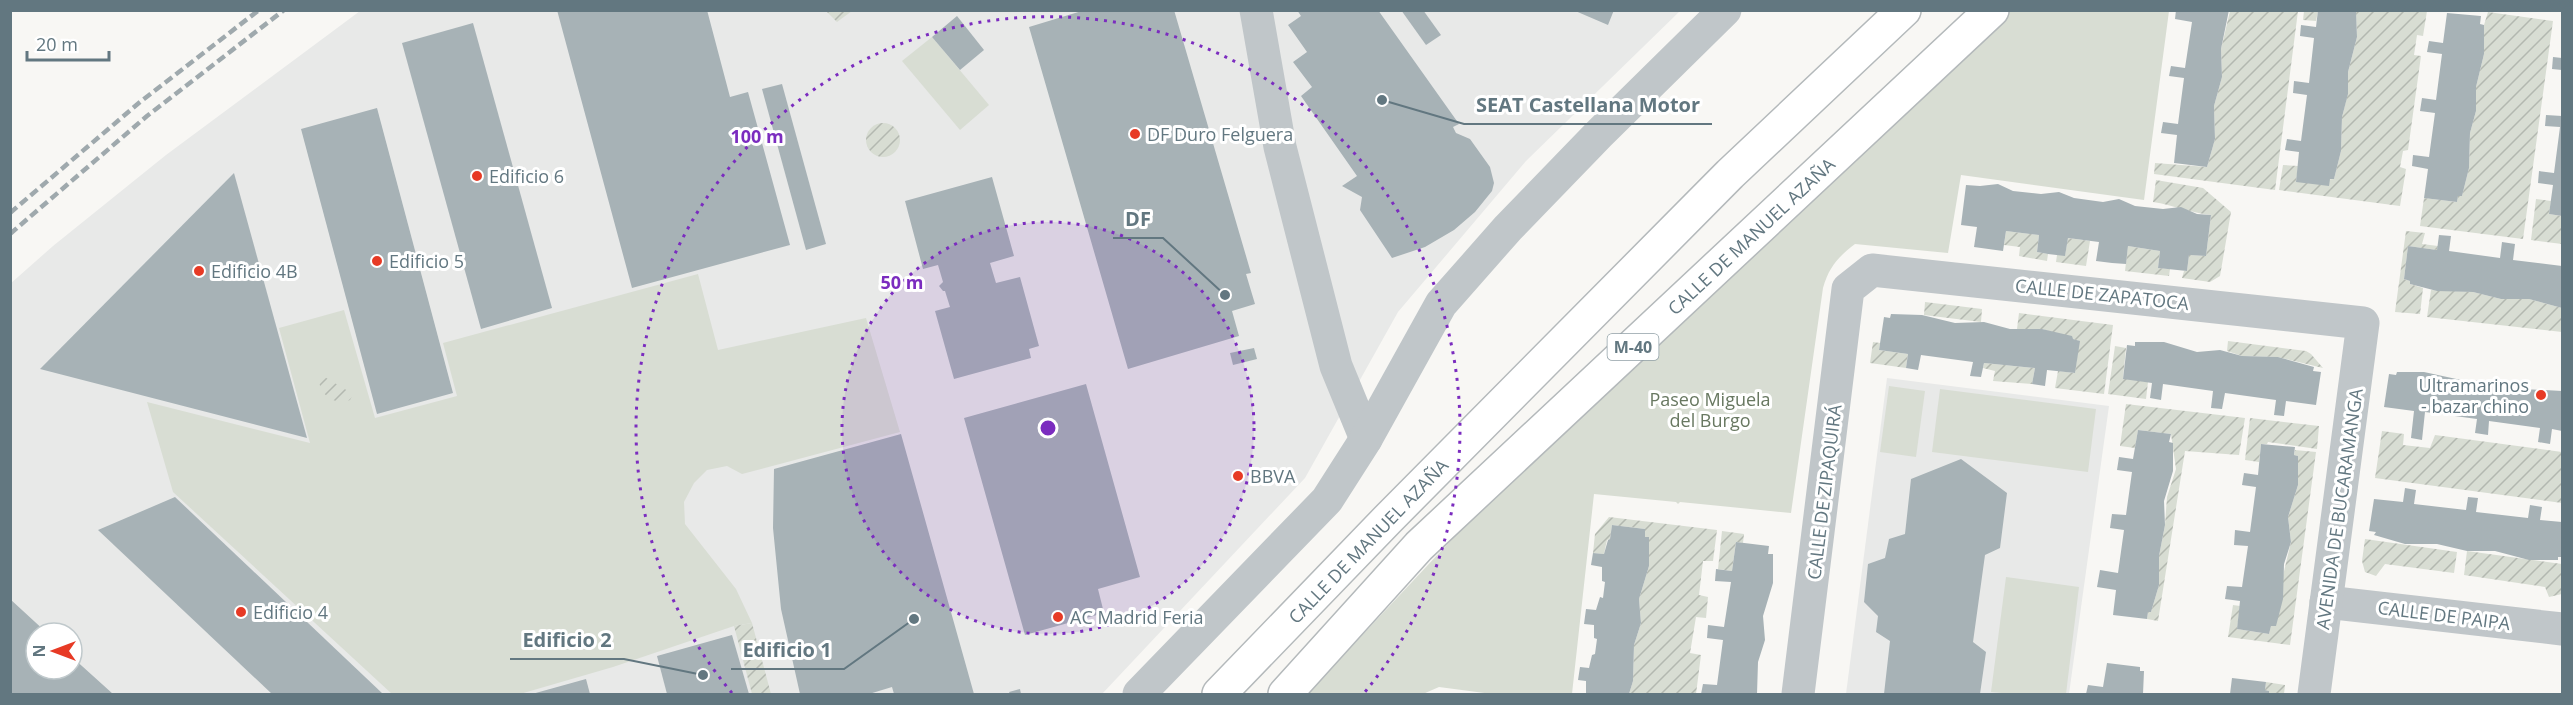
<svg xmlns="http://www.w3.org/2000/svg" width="2573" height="705" font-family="'Open Sans',sans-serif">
<defs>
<pattern id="garden-furrows" width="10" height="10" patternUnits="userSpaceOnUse" patternTransform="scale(1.5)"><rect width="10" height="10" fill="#d8ddd3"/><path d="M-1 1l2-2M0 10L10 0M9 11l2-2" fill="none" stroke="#b3b8b0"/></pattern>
</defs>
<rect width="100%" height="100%" fill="#f8f7f4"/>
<g fill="#e8e9e8" fill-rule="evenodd">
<path d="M360 11H1680L1526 161 1398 312 1305 478 1102 694H11L10 284 53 246 166 155ZM36 633H72V669H36Z"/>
<polygon points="1887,378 2109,406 2069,694 1846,694"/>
</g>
<g fill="#d8ddd3">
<path d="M1983 11H2169L2144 200 1961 175 1948 253 1855 244C1838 257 1829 267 1823 288L1791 513 1680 502 1678 504 1676 502 1594 494 1572 694H1492L1439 687 1423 694H1307L1516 471Z"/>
<polygon points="932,37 989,105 960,130 902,61"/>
<polygon points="698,274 718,350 866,318 900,432 742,474 727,466 707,470 694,483 684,502 685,524 736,589 752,623 734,626 613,667 520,694 392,694 173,492 147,402 310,443 279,328 344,310 375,418 457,396 443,343"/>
<polygon points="1889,386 1925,391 1916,457 1880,452"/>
<polygon points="1940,389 2096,409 2088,472 1932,452"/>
<polygon points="2006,577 2079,587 2066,694 2012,694 1991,692"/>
</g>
<g fill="url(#garden-furrows)">
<polygon points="826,11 852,11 837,22"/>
<polygon points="2230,11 2298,11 2275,190 2154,174 2155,163 2207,167 2215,139 2214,106 2222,77 2221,49"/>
<polygon points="2304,11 2318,11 2316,21 2303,20"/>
<polygon points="2356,11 2427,11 2423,36 2417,35 2414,55 2421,56 2408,150 2403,151 2400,167 2406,169 2400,206 2279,190 2283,165 2298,166 2296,182 2334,179 2341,151 2342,117 2348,93 2348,72 2357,37"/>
<polygon points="2488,12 2553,21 2523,239 2420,226 2424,198 2457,202 2458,196 2462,196 2469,168 2470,133 2476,111 2476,87 2484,54 2484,25"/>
<circle cx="883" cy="140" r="17"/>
<path d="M2156 180 2203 188 2231 212 2220 276 2210 282 2182 278 2184 271H2187L2189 255 2206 256 2211 215C2191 213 2173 205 2153 202Z"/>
<polygon points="2536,199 2551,201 2549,214 2562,216 2562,244 2531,240"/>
<polygon points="2006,231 2039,235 2037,252 2048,254 2047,261 2019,256 2020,247 2004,245"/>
<polygon points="2406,231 2425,233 2422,244 2438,246 2437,250 2408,246 2404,279 2410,281 2410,284 2423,288 2420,314 2395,312"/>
<polygon points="2068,238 2090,241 2086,266 2056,262 2057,255 2065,255"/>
<polygon points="2128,246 2160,251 2158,268 2170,269 2169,276 2125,271"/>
<polygon points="2431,290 2473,292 2501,299 2529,299 2562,308 2562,332 2427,317"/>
<polygon points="1925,302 1982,309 1981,322 1924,315"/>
<polygon points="2019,313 2113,325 2104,394 2055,388 2058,371 2075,373 2079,341 2042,329 2017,329"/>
<polygon points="2228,341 2306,351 2311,354 2323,368 2278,357 2242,356 2227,351"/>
<polygon points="1873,342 1880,343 1879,350 1908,354 1906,368 1870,363"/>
<polygon points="2115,346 2126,348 2123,378 2148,382 2146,399 2108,394"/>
<polygon points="1984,363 2035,368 2032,384 1993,381 1995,371 1983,368"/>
<path d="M318 373 353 394 350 400C331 406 318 393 318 373Z"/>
<polygon points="2126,404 2245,418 2239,455 2185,451 2158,621 2147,619 2148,612 2151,612 2159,585 2159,556 2165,525 2167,497 2176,469 2171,434 2138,430 2135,448 2120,446"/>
<polygon points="2250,418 2319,426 2317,449 2268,442 2267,444 2261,444 2259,462 2245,460"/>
<polygon points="2382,431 2404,434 2403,445 2430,448 2435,435 2562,452 2562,503 2375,478"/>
<polygon points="2295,450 2316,452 2290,645 2228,637 2233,605 2240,606 2237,629 2269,634 2291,542 2288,517 2298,485 2298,456 2294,455"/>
<polygon points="1609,517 1717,530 1713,561 1703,561 1699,595 1708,597 1706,618 1696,617 1690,653 1701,655 1696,694 1629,694 1633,681 1634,645 1641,623 1639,599 1649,566 1649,538 1645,537 1645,529 1612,525 1610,539 1607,540 1604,554 1593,553 1595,534"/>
<polygon points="1722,531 1744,534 1743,543 1736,542 1732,571 1718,569"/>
<polygon points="2365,539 2457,552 2454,573 2385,564 2376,576 2365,572 2362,561"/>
<polygon points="2467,551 2562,564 2562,594 2549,597 2545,587 2464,575"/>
<polygon points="752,623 771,694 752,694 734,626"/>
<polygon points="2266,682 2285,685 2284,694 2269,694 2269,691 2265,690"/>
</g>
<g fill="#a7b2b6">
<polygon points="557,10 707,10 730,97 748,92 790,245 632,288"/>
<polygon points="1085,10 1174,10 1251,273 1246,274 1255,304 1232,311 1239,336 1128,369 1029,27"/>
<polygon points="1297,10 1378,10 1459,124 1453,127 1456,133 1470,139 1490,167 1494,183 1492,191 1475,212 1454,230 1425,247 1392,258 1360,210 1362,197 1342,186 1357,176 1301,96 1312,87 1293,62 1307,52 1288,25 1301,16"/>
<polygon points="1401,10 1423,10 1441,35 1426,45"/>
<polygon points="1573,10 1614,10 1608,25"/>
<polygon points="2176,10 2229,10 2221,49 2222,77 2214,106 2215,139 2207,167 2174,163 2177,135 2161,133 2163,122 2178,124 2184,78 2169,76 2171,66 2185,68 2192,22 2175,19"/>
<polygon points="2318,10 2356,10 2357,37 2348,72 2348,94 2342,117 2341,151 2334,179 2330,179 2329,186 2296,182 2299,152 2285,150 2287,139 2301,141 2307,95 2293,93 2294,81 2309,83 2314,38 2300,36 2301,25 2316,27"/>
<polygon points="2447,13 2481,16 2480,24 2484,25 2484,54 2476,87 2476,111 2470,133 2469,168 2462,196 2458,196 2457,202 2424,198 2428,169 2412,166 2413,155 2429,157 2435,113 2420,111 2422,98 2436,100 2442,54 2427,52 2429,41 2443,43"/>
<polygon points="957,16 984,50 960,70 932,37"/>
<polygon points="473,23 552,308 481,329 402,43"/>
<polygon points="2553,57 2562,58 2562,70 2552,69"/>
<polygon points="782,84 826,244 806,250 762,89"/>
<polygon points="377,108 453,393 377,414 301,129"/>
<polygon points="2546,115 2562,116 2562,216 2549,214 2553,185 2538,183 2539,171 2554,173 2560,127 2545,126"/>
<polygon points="234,173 307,438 40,369"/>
<polygon points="992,177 1014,256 990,263 996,283 1020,277 1039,346 1029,349 1031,358 954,379 935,311 950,307 945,291 943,291 939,286 943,282 938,265 923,269 905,201"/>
<polygon points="1998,184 2013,191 2041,194 2059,192 2074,198 2103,202 2119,199 2135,206 2163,209 2181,207 2197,214 2211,215 2206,256 2189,255 2187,271 2158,268 2160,251 2128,246 2126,264 2112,263 2096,261 2099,242 2068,238 2065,256 2048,254 2037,252 2039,235 2006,231 2003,251 1974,247 1977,227 1961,225 1966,185 1980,186"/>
<polygon points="2439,235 2451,236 2449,251 2500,258 2502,242 2515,244 2513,260 2562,266 2562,308 2529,299 2501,299 2473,292 2437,291 2410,284 2410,281 2404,279 2408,246 2437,250"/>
<polygon points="1891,314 1922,315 1955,323 1984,322 2010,329 2042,329 2072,336 2073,339 2080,341 2075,373 2047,370 2045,386 2032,384 2035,368 1984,363 1981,377 1970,376 1973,362 1921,355 1918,370 1906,368 1908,354 1879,350 1884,317 1890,318"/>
<polygon points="2135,342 2164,342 2197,352 2220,350 2242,356 2278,357 2314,367 2313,371 2321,372 2316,405 2286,401 2284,416 2274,415 2276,400 2225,393 2222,409 2211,408 2213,391 2163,384 2161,400 2150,398 2152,383 2123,379 2127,345 2135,346"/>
<polygon points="1254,348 1257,359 1233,365 1230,353"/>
<polygon points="2397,372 2424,372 2461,380 2493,381 2523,389 2562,391 2562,431 2552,429 2550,444 2538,442 2540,428 2489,421 2488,435 2475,433 2477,419 2425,412 2422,440 2411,438 2414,411 2384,407 2389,374 2396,375"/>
<polygon points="1086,384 1140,577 1098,589 1104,613 1025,635 964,418"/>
<polygon points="2138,430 2171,434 2169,442 2173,443 2173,471 2164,501 2165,525 2159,556 2159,585 2151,612 2148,612 2147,619 2113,615 2116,590 2097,587 2100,570 2118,573 2124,530 2110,528 2112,514 2126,515 2132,472 2117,470 2119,457 2133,459"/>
<polygon points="901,434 974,694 894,694 892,687 869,694 800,694 781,609 773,528 774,469"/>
<polygon points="2261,444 2295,447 2294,455 2298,456 2298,485 2288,517 2291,542 2284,564 2283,599 2276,626 2271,626 2269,634 2237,629 2240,601 2225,599 2227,586 2242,587 2248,546 2234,545 2235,530 2250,532 2256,487 2242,485 2244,473 2258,475"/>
<polygon points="1961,459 2007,493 2000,548 1985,555 1973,642 1986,652 1980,694 1884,694 1890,641 1876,632 1878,616 1864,602 1868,564 1885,558 1889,539 1905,534 1911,479"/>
<polygon points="2405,488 2416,490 2414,504 2466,510 2468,497 2478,498 2476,512 2528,518 2530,505 2542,507 2540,520 2562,522 2562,557 2558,557 2558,560 2529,560 2495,551 2467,551 2437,544 2405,544 2374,535 2376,532 2369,531 2374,499 2403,502"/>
<polygon points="175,497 383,694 272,694 98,530"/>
<polygon points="1612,525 1645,529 1645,537 1649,537 1649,566 1639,599 1641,623 1634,645 1633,681 1629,694 1586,694 1586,681 1578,680 1580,667 1589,668 1592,655 1595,654 1597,639 1594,638 1594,625 1584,624 1586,609 1596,610 1600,597 1603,598 1605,582 1602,581 1602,567 1591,565 1593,553 1604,554 1608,540 1610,539"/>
<polygon points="1736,542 1769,546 1768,554 1773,554 1773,583 1763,616 1765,640 1758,662 1757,694 1701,694 1703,684 1717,685 1723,640 1707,638 1708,625 1724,627 1731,582 1715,581 1716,569 1732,571"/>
<polygon points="10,599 47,633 36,633 36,669 72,669 72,657 113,694 10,694"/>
<polygon points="732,635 749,694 667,694 657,656"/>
<polygon points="2107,663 2140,667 2140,671 2144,671 2143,694 2086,694 2088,685 2103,687"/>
<polygon points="2232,678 2266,682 2265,690 2269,691 2269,694 2230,694"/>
<polygon points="586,679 590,694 532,694"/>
<polygon points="1020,689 1021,694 1010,694 1009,692"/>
</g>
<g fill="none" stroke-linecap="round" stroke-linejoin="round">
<g stroke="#b4b9bb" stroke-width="36">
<g id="highway">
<polyline points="1219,694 1387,520 1730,174 1904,10"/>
<polyline points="1285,694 1419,546 1992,10"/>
</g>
</g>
<g stroke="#c0c6c9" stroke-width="33">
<polyline points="1256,10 1280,147 1336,366 1366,439"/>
<polyline points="2326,602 2562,629"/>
<polyline points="1139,694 1327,500 1366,439 1441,304 1508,228 1599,134 1725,10"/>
<polyline points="1798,694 1848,289 1872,270 2363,323 2314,694"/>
</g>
<use href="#highway" stroke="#fff" stroke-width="33"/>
<g stroke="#9fa9ad" stroke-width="4.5" stroke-dasharray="9 4.5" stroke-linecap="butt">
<polyline points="10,213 140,102 259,10"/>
<polyline points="10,234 147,116 284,10"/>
</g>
</g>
<circle cx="1048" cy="428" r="206" fill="#7b2cbf" fill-opacity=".12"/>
<g fill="none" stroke="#7b2cbf" stroke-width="3" stroke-dasharray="3 6">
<circle cx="1048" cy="428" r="206"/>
<path d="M732 693A412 412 0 1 1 1364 693"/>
</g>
<g fill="#e73a25" stroke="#fff" stroke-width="2">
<circle cx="1135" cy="134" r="6"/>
<circle cx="477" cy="176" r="6"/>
<circle cx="377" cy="261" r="6"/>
<circle cx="199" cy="271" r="6"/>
<circle cx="2541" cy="395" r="6"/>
<circle cx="1238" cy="476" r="6"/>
<circle cx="241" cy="612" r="6"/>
<circle cx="1058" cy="617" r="6"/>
</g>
<g text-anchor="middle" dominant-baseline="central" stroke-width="6" stroke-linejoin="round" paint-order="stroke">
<rect fill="#fff" stroke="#91a0a6" stroke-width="1.5" x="1607.5" y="334" width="51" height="26" rx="4.5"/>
<g font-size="16" font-weight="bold" fill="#627780">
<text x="1633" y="347">M-40</text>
</g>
<g font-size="18" fill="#627780" stroke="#fff" text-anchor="start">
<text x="1147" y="134">DF Duro Felguera</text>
<text x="489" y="176">Edificio 6</text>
<text x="389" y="261">Edificio 5</text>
<text x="211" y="271">Edificio 4B</text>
<text x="2529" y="385" text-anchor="end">Ultramarinos<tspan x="2529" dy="21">- bazar chino</tspan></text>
<text x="1250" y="476">BBVA</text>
<text x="253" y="612">Edificio 4</text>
<text x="1070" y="617">AC Madrid Feria</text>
</g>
<g font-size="18" fill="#627780" stroke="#fff">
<text transform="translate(1751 236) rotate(-43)">CALLE DE MANUEL AZAÑA</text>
<text transform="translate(2102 294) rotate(6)">CALLE DE ZAPATOCA</text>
<text transform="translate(1824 492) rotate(-83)">CALLE DE ZIPAQUIRÁ</text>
<text transform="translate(2339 509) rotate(-82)">AVENIDA DE BUCARAMANGA</text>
<text transform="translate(1368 541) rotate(-46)">CALLE DE MANUEL AZAÑA</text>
<text transform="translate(2444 615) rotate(7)">CALLE DE PAIPA</text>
</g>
<g font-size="18" fill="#687861" stroke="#fff">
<text x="1710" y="399">Paseo Miguela<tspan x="1710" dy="21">del Burgo</tspan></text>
</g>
</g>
<circle cx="1048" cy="428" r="9" fill="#7b2cbf" stroke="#fff" stroke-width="3"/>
<g font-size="18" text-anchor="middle" font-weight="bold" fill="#7b2cbf" stroke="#fff" stroke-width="6" stroke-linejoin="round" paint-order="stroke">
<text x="757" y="143">100 m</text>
<text x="902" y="289">50 m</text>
</g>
<path fill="none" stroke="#627780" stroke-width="2" d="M1382 100L1464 124H1712M1225 295L1163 238H1113M703 675L624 659H510M914 619L844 669H731"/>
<g fill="#627780" stroke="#fff" stroke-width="2">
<circle cx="1382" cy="100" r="6"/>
<circle cx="1225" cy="295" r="6"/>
<circle cx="703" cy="675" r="6"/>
<circle cx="914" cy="619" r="6"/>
</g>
<g font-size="20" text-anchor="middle" font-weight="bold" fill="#627780" stroke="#fff" stroke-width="6" stroke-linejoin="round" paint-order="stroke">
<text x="1588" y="112">SEAT Castellana Motor</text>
<text x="1138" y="226">DF</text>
<text x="567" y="647">Edificio 2</text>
<text x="787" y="657">Edificio 1</text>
</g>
<rect width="2573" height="705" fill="none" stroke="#627780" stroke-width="24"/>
<g transform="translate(54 651) rotate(270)"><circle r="28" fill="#ffffff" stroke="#c0c9cc" stroke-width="1.5"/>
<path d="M0-4.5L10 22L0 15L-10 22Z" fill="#e73a25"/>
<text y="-9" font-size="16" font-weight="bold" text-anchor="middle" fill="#627780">N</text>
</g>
<path d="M27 51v9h82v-9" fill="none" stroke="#627780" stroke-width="3"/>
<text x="36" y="51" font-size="18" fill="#627780" stroke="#ffffff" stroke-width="4.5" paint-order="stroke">20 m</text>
</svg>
